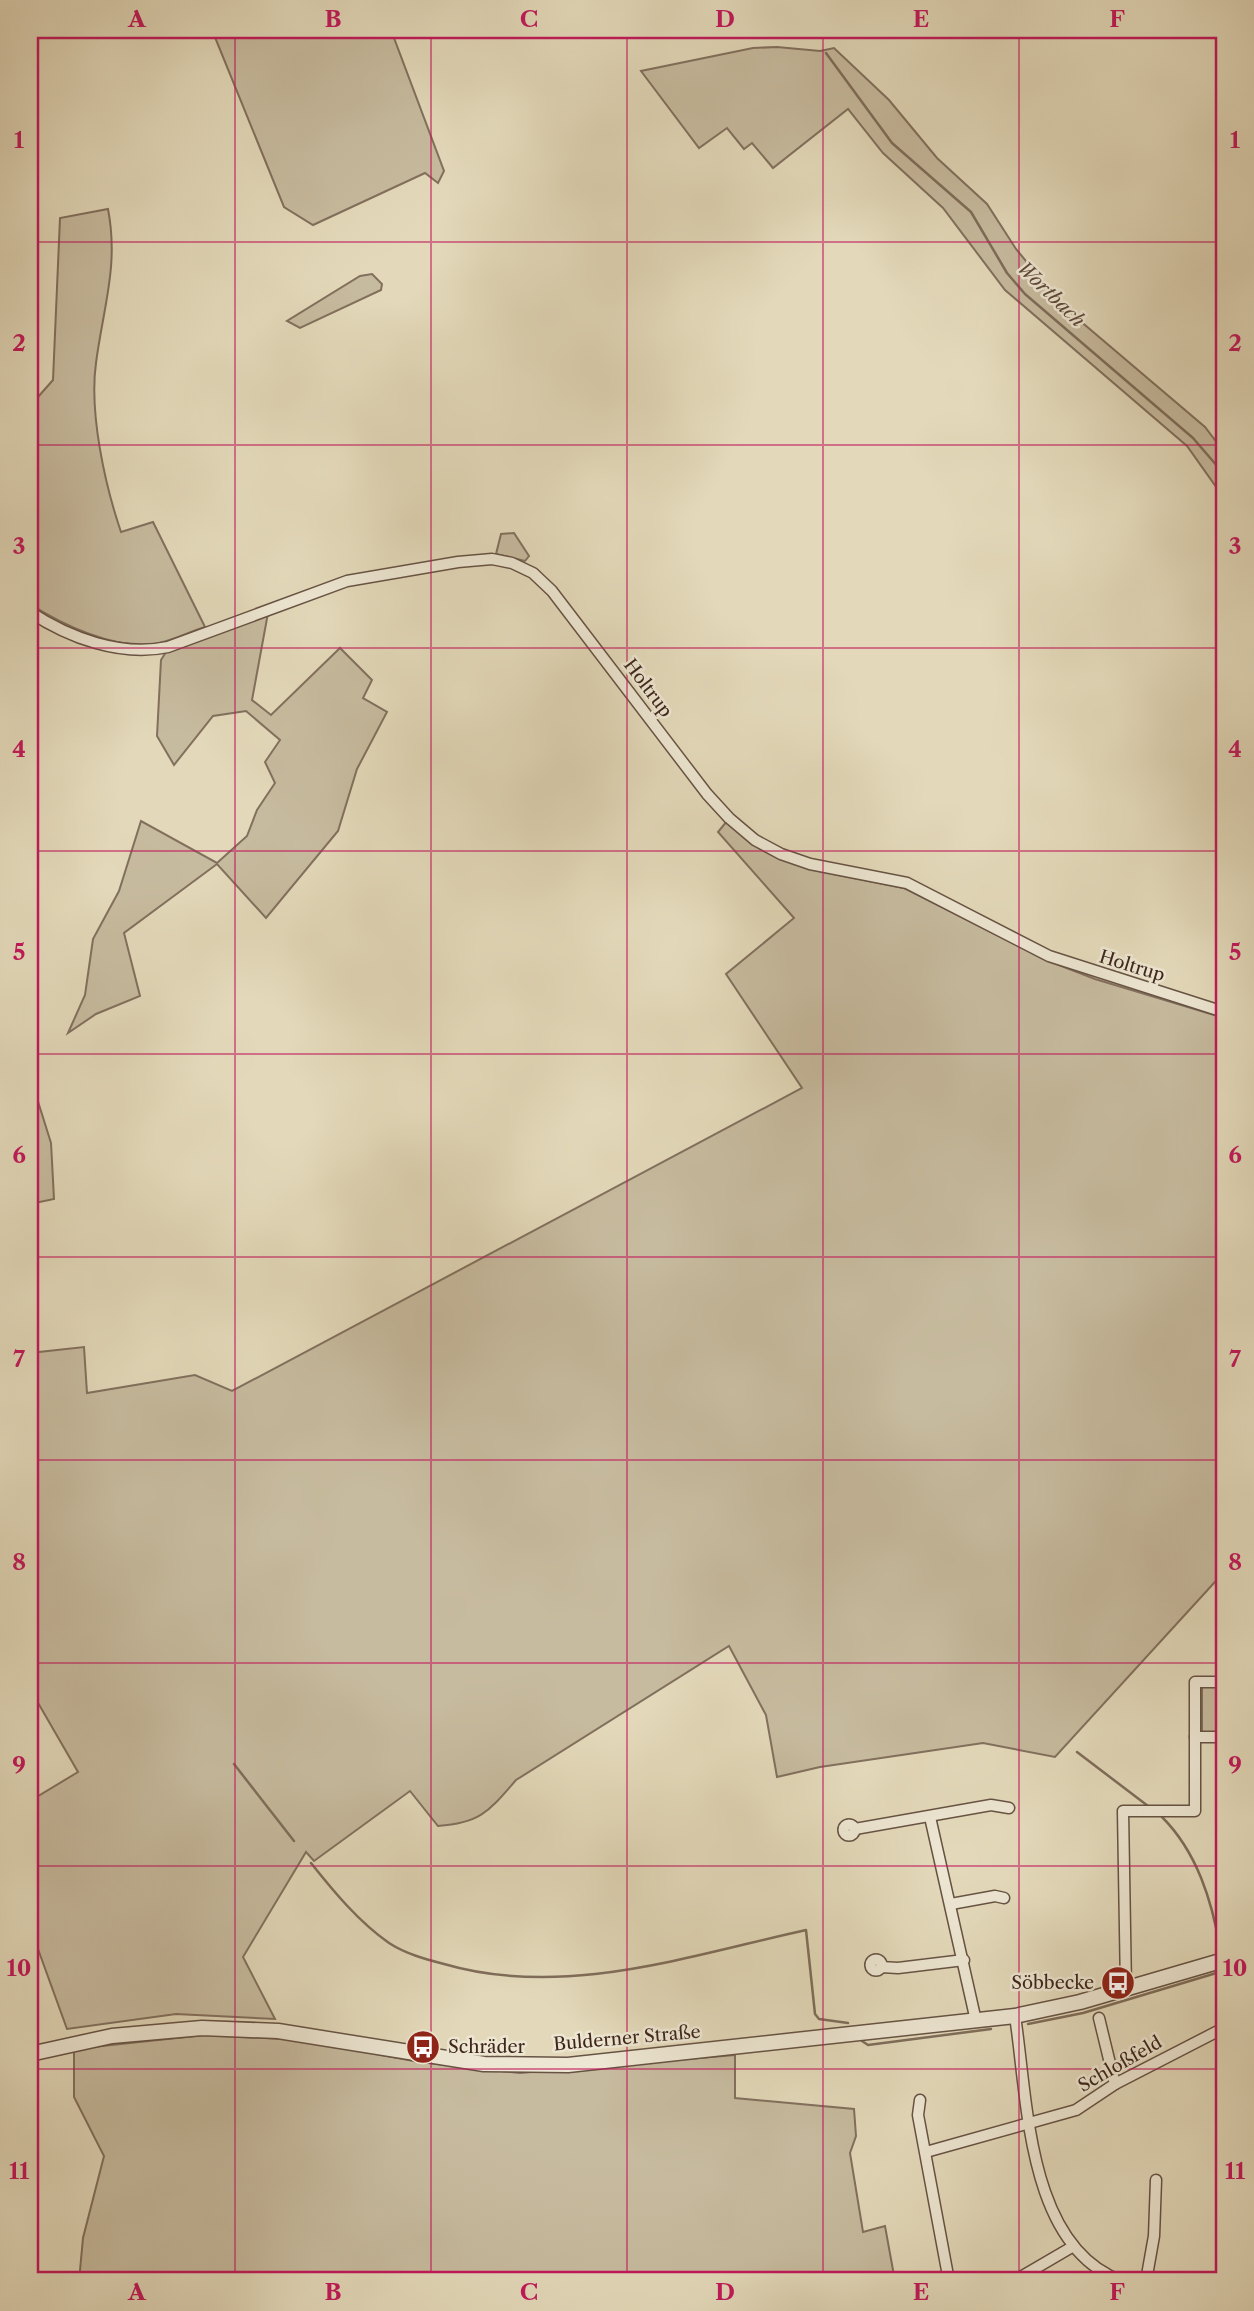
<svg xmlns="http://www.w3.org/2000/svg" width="1254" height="2311" font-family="'Libre Caslon Text',serif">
<rect width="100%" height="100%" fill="#e3d9ba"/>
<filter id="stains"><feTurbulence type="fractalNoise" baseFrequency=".00286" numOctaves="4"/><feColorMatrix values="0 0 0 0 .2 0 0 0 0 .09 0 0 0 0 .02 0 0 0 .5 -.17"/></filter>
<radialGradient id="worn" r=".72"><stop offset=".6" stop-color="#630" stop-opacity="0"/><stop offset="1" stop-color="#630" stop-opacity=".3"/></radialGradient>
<g fill="#c7bb9f" stroke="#82705e" stroke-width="2">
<polygon points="212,30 391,30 444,171 438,183 425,173 313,225 284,207"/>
<polygon points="777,47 820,51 834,48 889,100 937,158 987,204 1016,249 1065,308 1205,427 1224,452 1224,498 1187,446 1005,290 943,208 883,153 848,109 773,168 752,143 744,149 727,128 699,148 641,71 753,48"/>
<path d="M108 209C119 266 103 308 96 363 89 413 105 485 121 532L153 522 205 627C188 632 170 642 153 644 113 649 63 625 30 604V406L53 380 60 218Z"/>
<polygon points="372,274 382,284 381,290 300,328 287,321 360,276"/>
<polygon points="514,533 529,556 525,561 496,554 501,534"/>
<polygon points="268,613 252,700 271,715 340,648 372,680 363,698 387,712 357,769 338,831 266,918 217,864 124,933 140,996 96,1014 68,1033 85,995 93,939 119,891 141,821 217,863 247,836 257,810 275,783 265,762 280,740 246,711 213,716 174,765 157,736 161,660 166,652"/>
<path d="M727 821 754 843 809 869 904 888 1046 960 1095 979 1224 1018V1572L1055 1757 983 1743 820 1767 777 1777 766 1715 729 1646 516 1780C489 1811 481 1823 438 1826L410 1791 314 1861 306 1852 243 1957 275 2019 176 2014 67 2029 30 1927V1801L78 1772 30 1689V1353L84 1347 87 1393 195 1375 232 1391 802 1088 726 974 794 918 718 832Z"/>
<polygon points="30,1076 51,1143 54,1199 30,1204"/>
<rect x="1202" y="1687" width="18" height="45"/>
<polygon points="205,2035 302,2040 419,2062 520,2073 735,2055 735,2098 854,2109 856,2136 850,2153 863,2232 885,2226 895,2281 180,2281 174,2272 155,2281 79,2281 83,2238 104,2156 74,2097 74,2049"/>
</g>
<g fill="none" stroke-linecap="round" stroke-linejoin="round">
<g stroke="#7f6d5a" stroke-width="2.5">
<polyline points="826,53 892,143 971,212 1007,273 1025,294 1193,438 1224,474"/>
<polyline points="1077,1752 1148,1806"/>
<polyline points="234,1764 294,1841"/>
<path d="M1162 1817C1197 1852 1212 1901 1220 1948"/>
<path d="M311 1863C334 1892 359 1922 389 1943 406 1954 425 1959 444 1964 564 1999 688 1956 806 1930L815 2014 819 2019 848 2023"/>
<polyline points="1028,2024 1083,2013 1223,1971"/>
<polyline points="862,2041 868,2045 991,2029"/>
</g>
<g stroke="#675344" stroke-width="13">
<g id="minor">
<path d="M30 612C69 638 121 657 168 647L347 581 458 562 492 559 512 563 533 573 552 591 707 794 729 818 755 840 781 854 810 864 907 883 1049 956 1224 1012"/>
<polyline points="1195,1737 1224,1737"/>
<polyline points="930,1817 976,2021"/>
<circle cx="849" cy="1830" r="5.5"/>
<polyline points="855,1829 991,1805 1009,1808"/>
<polyline points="951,1904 995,1896 1004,1898"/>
<circle cx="876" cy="1965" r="5.5"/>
<polyline points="881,1967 898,1968 964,1960"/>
<polyline points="1126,1989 1123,1811 1195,1811 1195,1682 1224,1682"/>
<path d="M1015 2016C1028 2101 1027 2247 1122 2281"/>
<polyline points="1099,2018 1115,2084"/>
<polyline points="920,2100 918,2115 949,2281"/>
<polyline points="926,2152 1076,2110 1115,2084 1218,2031 1224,2033"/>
<polyline points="1014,2281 1072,2247"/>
<polyline points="1146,2281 1154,2236 1156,2180"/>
</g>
</g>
<g stroke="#675344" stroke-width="17">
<polyline id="tertiary" points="30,2054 112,2036 202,2028 278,2031 484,2064 568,2065 1015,2016 1080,2002 1224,1960"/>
</g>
<use href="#minor" stroke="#ede6d2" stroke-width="10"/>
<use href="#tertiary" stroke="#ede6d2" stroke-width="14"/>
</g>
<path fill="none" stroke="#c2185b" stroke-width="2" stroke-opacity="0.55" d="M235 30V2281M431 30V2281M627 30V2281M823 30V2281M1019 30V2281M30 242H1224M30 445H1224M30 648H1224M30 851H1224M30 1054H1224M30 1257H1224M30 1460H1224M30 1663H1224M30 1866H1224M30 2069H1224"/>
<defs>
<g id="bus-disc" transform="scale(1.75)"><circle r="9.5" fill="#8f2418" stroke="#ede6d2"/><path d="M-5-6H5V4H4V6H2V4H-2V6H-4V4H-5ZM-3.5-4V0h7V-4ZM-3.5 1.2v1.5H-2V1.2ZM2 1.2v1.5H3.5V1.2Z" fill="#fff"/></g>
</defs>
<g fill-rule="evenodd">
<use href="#bus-disc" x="1118" y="1983"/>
<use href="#bus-disc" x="423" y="2047"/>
</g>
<g text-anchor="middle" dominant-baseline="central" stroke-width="5" stroke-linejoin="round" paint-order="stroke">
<g font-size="18" fill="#3e261c" stroke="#ede6d2">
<text transform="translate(648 688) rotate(53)">Holtrup</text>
<text transform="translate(1132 966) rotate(17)">Holtrup</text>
<text transform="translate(627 2038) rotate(-5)">Bulderner Straße</text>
<text transform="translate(1120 2064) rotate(-30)">Schloßfeld</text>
</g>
<g font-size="18" fill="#3e261c" stroke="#ede6d2" text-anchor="end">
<text x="1094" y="1983">Söbbecke</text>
<text x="448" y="2047" text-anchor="start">Schräder</text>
</g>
<g font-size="19" font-style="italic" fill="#5f493b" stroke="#ede6d2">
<text transform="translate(1051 294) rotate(44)">Wortbach</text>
</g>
</g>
<rect width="1254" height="2311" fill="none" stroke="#e3d9ba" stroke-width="77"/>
<rect x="38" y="38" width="1178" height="2234" fill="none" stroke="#c2185b" stroke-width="2.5"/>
<g font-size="23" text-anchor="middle" font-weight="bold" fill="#c2185b">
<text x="137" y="27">A</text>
<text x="333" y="27">B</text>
<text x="529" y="27">C</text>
<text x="725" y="27">D</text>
<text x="921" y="27">E</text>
<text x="1117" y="27">F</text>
<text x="19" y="148">1</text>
<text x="1235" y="148">1</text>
<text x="19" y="351">2</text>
<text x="1235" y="351">2</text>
<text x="19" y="554">3</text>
<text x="1235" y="554">3</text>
<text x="19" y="757">4</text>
<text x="1235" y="757">4</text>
<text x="19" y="960">5</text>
<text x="1235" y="960">5</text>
<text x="19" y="1163">6</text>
<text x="1235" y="1163">6</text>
<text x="19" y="1367">7</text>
<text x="1235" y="1367">7</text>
<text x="19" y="1570">8</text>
<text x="1235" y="1570">8</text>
<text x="19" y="1773">9</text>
<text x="1235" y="1773">9</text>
<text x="19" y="1976">10</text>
<text x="1235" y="1976">10</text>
<text x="19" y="2179">11</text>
<text x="1235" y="2179">11</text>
<text x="137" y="2300">A</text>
<text x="333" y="2300">B</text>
<text x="529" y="2300">C</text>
<text x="725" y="2300">D</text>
<text x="921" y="2300">E</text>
<text x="1117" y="2300">F</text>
</g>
<rect width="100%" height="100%" filter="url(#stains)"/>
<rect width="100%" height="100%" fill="url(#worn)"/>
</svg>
